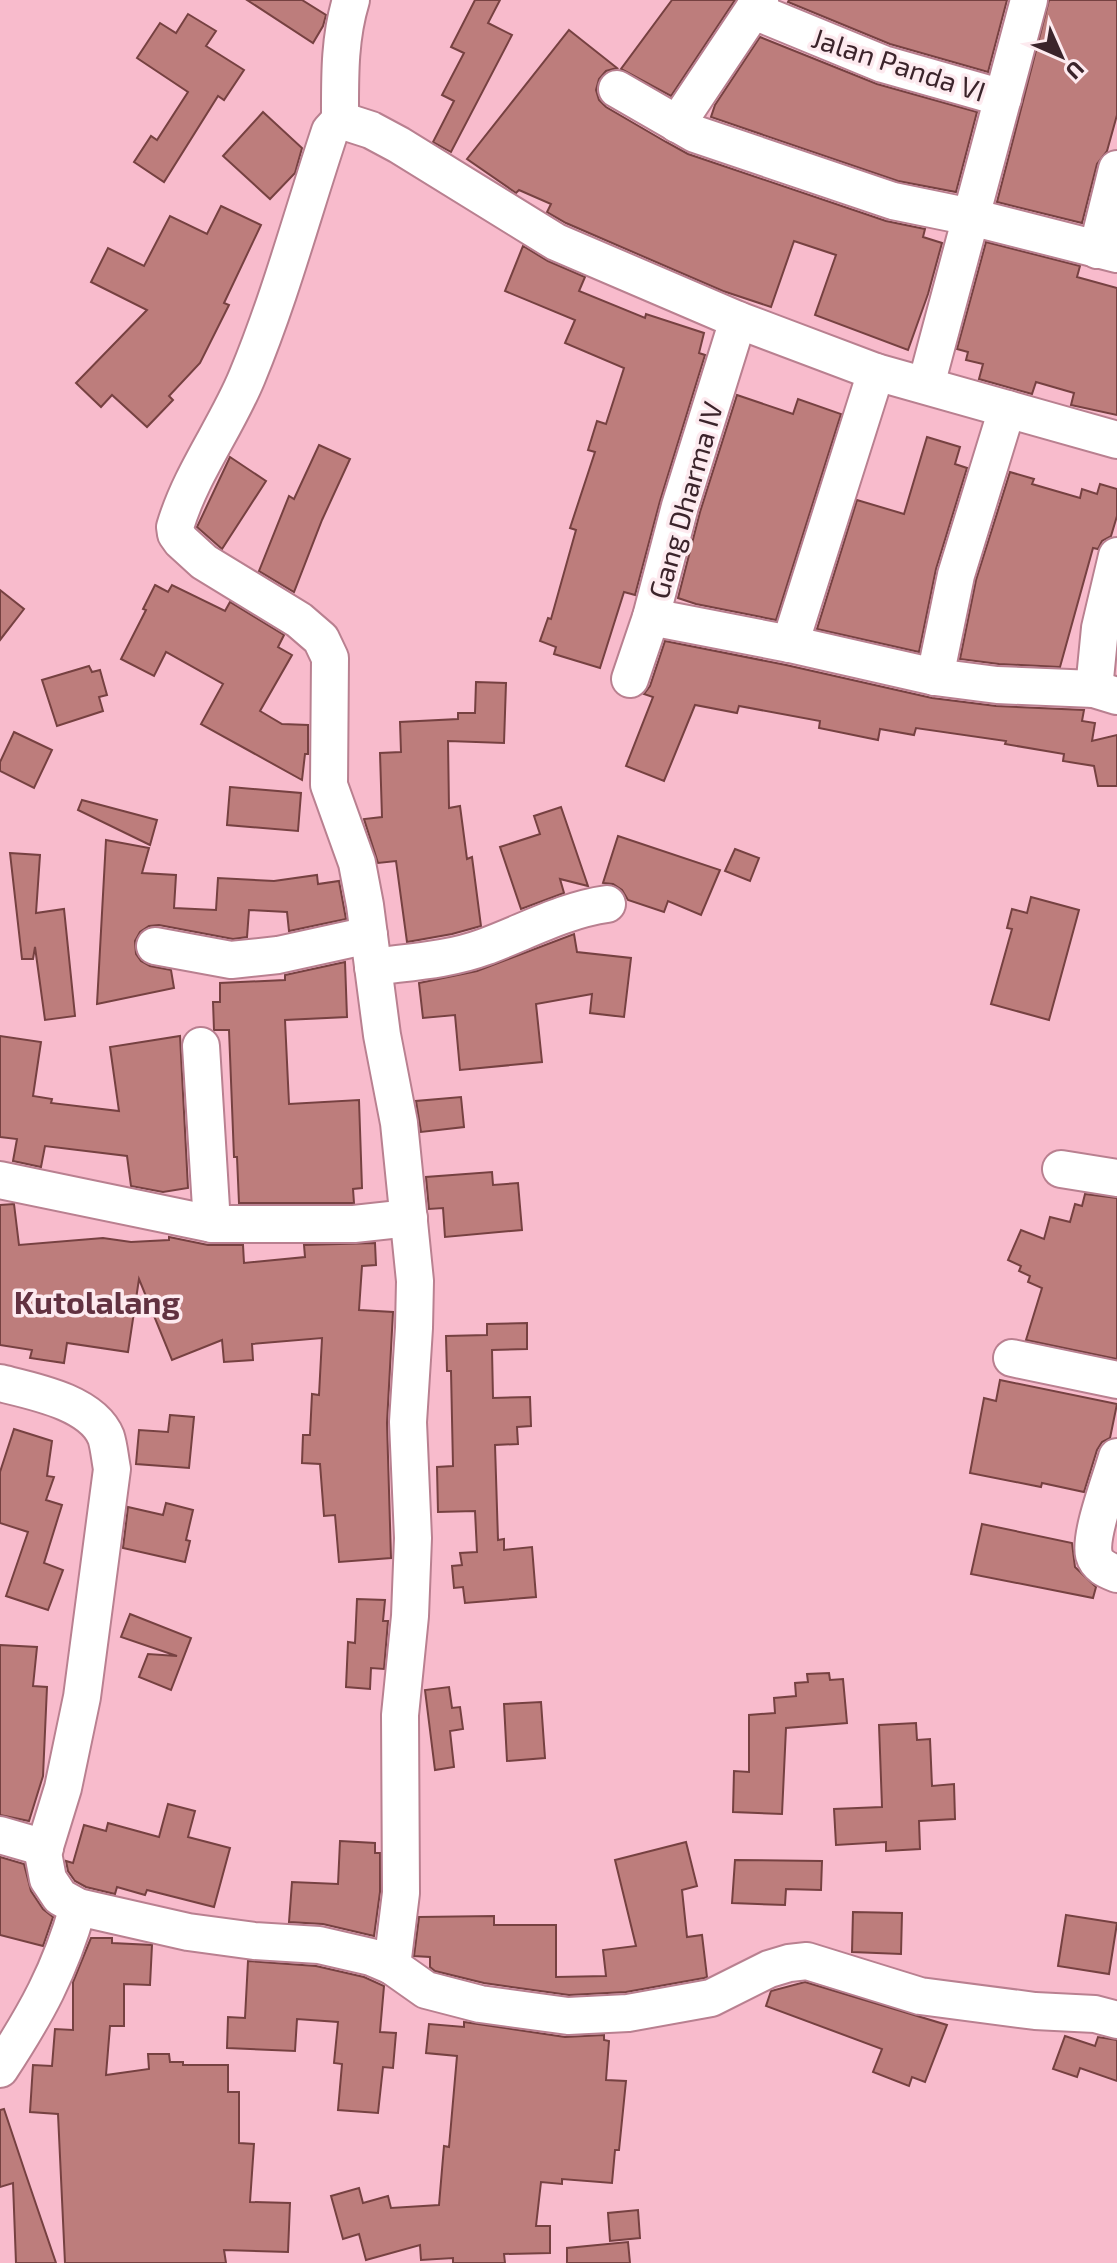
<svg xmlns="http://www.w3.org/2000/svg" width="1117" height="2263" font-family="'Exo 2',sans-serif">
<rect width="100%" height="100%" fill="#f8bbcc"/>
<g fill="#bd7d7c" stroke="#764141" stroke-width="2">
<polygon points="247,0 302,0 326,15 323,26 313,43"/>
<polygon points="475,0 500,0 488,23 512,35 451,152 433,142 454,101 442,95 464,53 451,47"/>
<polygon points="672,0 735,0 671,96 621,69"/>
<polygon points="789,0 1007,0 988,72 890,44 788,2"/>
<polygon points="1049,0 1117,0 1117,115 1107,151 1097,164 1082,223 997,202"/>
<polygon points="188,14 216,31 206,46 244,70 224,100 218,96 164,182 134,162 151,136 157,140 188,92 137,58 160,23 176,33"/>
<polygon points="569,30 617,68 606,71 599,79 596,90 599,100 606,107 666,142 688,154 886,221 925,229 923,237 942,243 928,294 908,350 815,315 836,255 794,241 771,307 723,291 566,223 547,212 551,204 519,190 516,193 467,159"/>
<polygon points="760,37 877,84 977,112 956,192 898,181 711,117 715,105"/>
<polygon points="263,112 302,148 295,173 270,199 223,156"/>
<polygon points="221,206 261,225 224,303 229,305 200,363 169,396 173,400 147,427 112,395 101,407 76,383 147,310 91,282 108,248 144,266 170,216 207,234"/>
<polygon points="986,242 1080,266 1077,277 1117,288 1117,415 1071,405 1074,393 1036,382 1032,394 979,379 983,364 966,360 968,352 957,349"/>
<polygon points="523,246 548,261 585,277 579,291 645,318 646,314 704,333 699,353 705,355 660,501 635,595 624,592 600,668 554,654 556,647 540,641 548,618 551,619 576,530 570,528 595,452 588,450 597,421 606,424 624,368 565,343 575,320 505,291"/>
<polygon points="737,395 793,414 798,399 841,414 776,620 696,604 678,598 700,512"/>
<polygon points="927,437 960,447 955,464 967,468 936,569 919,652 817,629 857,500 904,514"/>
<polygon points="319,445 350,459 322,520 294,592 259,571 289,496 294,499"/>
<polygon points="230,457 266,481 222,549 197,527"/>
<polygon points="1010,472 1034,479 1032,484 1080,498 1082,489 1097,494 1100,484 1117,489 1117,516 1111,536 1102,541 1098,549 1093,548 1060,667 999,664 960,659 976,580"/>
<polygon points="155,585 168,592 172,585 225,611 230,602 284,635 278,647 292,655 260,711 282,724 308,725 308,754 305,754 302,780 201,724 223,684 166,652 154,676 121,659 146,610 143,609"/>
<polygon points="0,590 24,609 0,640"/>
<polygon points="665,641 786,665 932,698 996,706 1084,710 1082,721 1095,723 1092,741 1117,735 1117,786 1098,786 1094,766 1063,761 1064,754 1005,744 1006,741 916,728 914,735 880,729 878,740 819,728 820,721 739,706 737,713 695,705 664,781 626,766 653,697 644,694 650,686"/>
<polygon points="89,666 92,672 100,670 107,695 99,697 103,711 57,726 42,680"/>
<polygon points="476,682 506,683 504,743 448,741 449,808 460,806 467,859 472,857 481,926 452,934 407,942 396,861 378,863 364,819 382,817 380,753 401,752 400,722 458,719 458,713 475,713"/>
<polygon points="14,732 52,750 34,788 0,771 0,762"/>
<polygon points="230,787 301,793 298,831 227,825"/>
<polygon points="82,800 157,820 150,845 78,810"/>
<polygon points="561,807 588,886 560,879 564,893 521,909 500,847 540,834 534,816"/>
<polygon points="618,836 720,870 701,915 668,901 664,912 628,900 622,890 613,884 603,883"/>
<polygon points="106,840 149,848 142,873 176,875 174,908 216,910 218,878 274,881 317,875 318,884 339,881 346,919 289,931 287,912 249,910 247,937 233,939 159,925 149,926 140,932 135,941 136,954 141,961 150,966 171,970 174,988 97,1004"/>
<polygon points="735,849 759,858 750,881 725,871"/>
<polygon points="10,853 40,855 36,913 64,909 75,1016 45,1020 35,947 33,959 22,959"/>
<polygon points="1031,897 1079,910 1049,1020 991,1004 1012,929 1007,928 1012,909 1027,913"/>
<polygon points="574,934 577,952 631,958 624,1017 590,1013 592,994 536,1004 542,1062 460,1070 455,1015 423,1018 419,983 477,971"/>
<polygon points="345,962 347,1017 285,1020 289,1104 359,1100 362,1188 353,1189 354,1203 239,1203 237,1157 234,1157 229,1030 214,1030 213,1002 220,1002 220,983 285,980 285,975"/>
<polygon points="0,1036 41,1042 33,1096 52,1099 51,1103 119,1111 110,1047 180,1036 188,1188 163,1192 131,1186 127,1156 45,1146 41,1167 13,1161 17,1139 0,1137"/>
<polygon points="461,1097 464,1127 421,1132 416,1101"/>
<polygon points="492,1172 493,1185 518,1183 522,1230 445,1237 443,1208 429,1209 426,1177"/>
<polygon points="1085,1194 1117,1198 1117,1359 1026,1340 1042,1288 1028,1282 1030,1276 1019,1271 1021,1266 1008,1260 1021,1230 1044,1239 1050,1217 1070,1222 1075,1204 1082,1206"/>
<polygon points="14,1204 19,1245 103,1238 131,1242 169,1240 169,1237 208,1245 243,1245 244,1263 305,1257 304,1245 375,1243 376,1265 362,1266 359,1310 393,1312 387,1423 391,1558 339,1562 335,1515 324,1516 320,1464 302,1463 303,1435 310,1435 312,1394 319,1395 322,1338 252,1344 253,1360 224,1362 222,1340 172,1360 139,1279 128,1352 67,1343 64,1363 30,1358 32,1350 0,1345 0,1205"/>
<polygon points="527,1323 527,1349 492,1350 493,1398 530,1397 531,1426 517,1427 518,1444 495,1445 498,1540 504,1539 504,1550 532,1547 536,1597 465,1603 463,1587 454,1588 452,1566 462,1565 460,1553 477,1552 475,1511 438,1512 437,1467 453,1466 451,1371 447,1371 446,1336 487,1335 487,1324"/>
<polygon points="1000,1380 1117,1404 1110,1438 1102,1442 1097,1450 1084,1492 1042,1483 1041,1487 970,1473 984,1398 996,1401"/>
<polygon points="170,1415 194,1417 189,1468 136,1464 139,1430 168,1432"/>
<polygon points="14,1429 52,1441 47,1476 54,1477 46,1500 62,1505 44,1563 63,1570 48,1610 6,1596 28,1532 0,1523 0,1472"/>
<polygon points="166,1503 193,1510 186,1540 190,1541 185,1562 123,1548 128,1507 163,1515"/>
<polygon points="982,1524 1072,1543 1075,1567 1096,1587 1093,1598 971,1574"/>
<polygon points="357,1599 385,1600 383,1621 388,1621 384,1669 371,1668 370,1689 346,1687 348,1642 355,1643"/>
<polygon points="130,1614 191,1638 171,1690 139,1677 148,1654 177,1656 121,1637"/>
<polygon points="0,1645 37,1647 33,1686 47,1687 43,1776 29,1821 0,1815"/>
<polygon points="829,1673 830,1680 843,1679 847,1723 786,1728 782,1814 733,1812 734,1771 749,1772 749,1715 775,1713 774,1698 796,1696 795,1683 808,1682 807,1674"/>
<polygon points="449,1687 452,1708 460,1707 463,1729 450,1731 454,1767 435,1770 425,1690"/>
<polygon points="541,1702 545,1758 507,1761 504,1704"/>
<polygon points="916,1723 917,1740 930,1739 932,1786 954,1784 955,1819 919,1821 920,1849 886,1851 886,1842 836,1845 834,1809 882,1807 879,1725"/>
<polygon points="168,1804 195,1811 188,1837 230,1848 214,1907 147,1890 145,1895 117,1887 115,1894 86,1887 75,1881 68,1871 66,1861 73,1863 84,1825 106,1831 108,1823 159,1837"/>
<polygon points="340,1841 375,1843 375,1853 380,1853 380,1892 374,1936 323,1924 289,1922 292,1882 338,1884"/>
<polygon points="686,1842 697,1886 682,1890 687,1937 702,1935 707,1977 704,1978 626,1992 569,1995 484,1983 435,1971 430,1967 430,1957 414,1956 419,1917 494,1916 494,1925 556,1925 556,1977 606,1976 603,1950 636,1946 615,1860"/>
<polygon points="0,1857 24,1864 31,1891 43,1909 53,1917 43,1946 0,1935"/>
<polygon points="735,1860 822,1861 821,1890 786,1889 785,1905 732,1903"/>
<polygon points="853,1912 902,1913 901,1954 852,1952"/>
<polygon points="1066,1915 1117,1923 1109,1974 1058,1966"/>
<polygon points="91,1938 112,1938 112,1943 152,1945 150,1985 124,1984 124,2026 110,2026 106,2075 149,2069 148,2054 169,2054 170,2062 183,2062 183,2065 228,2065 228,2092 239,2092 239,2143 254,2144 250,2202 290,2203 288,2252 224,2250 226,2263 65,2263 58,2114 30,2112 33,2065 52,2066 55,2029 73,2030 73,1982"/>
<polygon points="248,1961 316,1966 364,1977 384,1986 380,2032 396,2033 393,2068 383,2067 378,2113 338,2110 342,2064 334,2063 338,2022 297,2019 295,2051 227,2048 228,2017 245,2018"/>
<polygon points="805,1982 947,2025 925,2082 912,2077 909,2086 873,2072 882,2049 766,2006 771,1991"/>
<polygon points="464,2022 565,2037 604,2035 604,2040 609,2041 606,2080 626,2081 619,2150 615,2150 612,2183 562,2179 562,2184 541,2182 536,2226 550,2226 550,2253 504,2254 505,2263 453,2263 453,2258 421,2260 420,2245 366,2260 359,2234 343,2239 331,2196 359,2188 363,2203 388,2196 391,2208 439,2205 444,2146 449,2147 457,2056 426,2053 429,2024 464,2027"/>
<polygon points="1065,2036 1095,2046 1098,2037 1117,2040 1117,2081 1080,2068 1077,2077 1053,2069"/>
<polygon points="4,2109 25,2172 56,2263 16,2263 13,2183 0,2187 0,2110"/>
<polygon points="638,2210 640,2238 610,2241 608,2213"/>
<polygon points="628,2242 630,2263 567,2263 567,2248"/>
</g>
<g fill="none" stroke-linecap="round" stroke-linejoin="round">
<g stroke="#b98090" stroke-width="40">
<g id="minor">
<path d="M351 0C339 39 340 79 340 120L330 131C302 215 281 295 247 377 226 428 191 473 175 527L176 534 181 541 204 562 299 620 321 639 330 658 329 785 357 863 365 905 382 1035 399 1123 415 1281 414 1328 408 1422 413 1538 410 1616 400 1715 401 1893 392 1966 426 1990 480 2004 568 2016 628 2013 711 1998 769 1969 789 1963 807 1961 920 1996 1035 2011 1095 2014 1117 2020"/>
<polyline points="755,7 759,13 883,64 1003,98"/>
<polyline points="617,89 695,134 893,201 971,217 1117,254"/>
<polyline points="340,120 371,130 399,145 556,242 738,320 876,372 1117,440"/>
<polyline points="677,124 760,0"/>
<polyline points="1097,250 1117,169"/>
<polyline points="926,385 1029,0"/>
<polyline points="651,617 790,644 935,677 997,685 1094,689 1117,696"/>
<polyline points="790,644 876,372"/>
<polyline points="935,677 956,575 1007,409"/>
<polyline points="630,679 651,617 680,506 738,320"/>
<polyline points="1094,689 1100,628 1117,556"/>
<polyline points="155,946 231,960 278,955 369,935"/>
<path d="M373 967C410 962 449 960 484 947 525 932 564 910 607 904"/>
<polyline points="201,1046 212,1224"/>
<polyline points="1061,1169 1117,1178"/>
<polyline points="0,1180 212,1224 354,1224 409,1218"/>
<polyline points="1012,1358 1117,1380"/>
<path d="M0 1383C32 1391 92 1402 106 1437 109 1446 110 1459 112 1469L82 1697 63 1788 43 1853 48 1879 60 1897 78 1907 188 1932 254 1941 319 1945 371 1957 392 1966"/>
<path d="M1117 1457C1111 1479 1089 1535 1094 1555 1097 1566 1107 1570 1117 1574"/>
<polyline points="0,1835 45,1848"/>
<path d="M0 2069C36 2014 60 1971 78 1907"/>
</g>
</g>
<use href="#minor" stroke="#fff" stroke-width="36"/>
</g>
<g text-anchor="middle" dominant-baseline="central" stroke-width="7" stroke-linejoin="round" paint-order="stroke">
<g font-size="28" fill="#3b242b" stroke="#fdeaef">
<text transform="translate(899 64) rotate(18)">Jalan Panda VI</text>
<text transform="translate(685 500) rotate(-74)">Gang Dharma IV</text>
</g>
<g font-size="32" font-weight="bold" fill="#623241" stroke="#fdeaef">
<text x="97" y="1301">Kutolalang</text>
</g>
</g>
<g transform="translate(1061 56) rotate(135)" stroke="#fdeaef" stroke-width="6" paint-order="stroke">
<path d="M0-6L14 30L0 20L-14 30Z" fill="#3b242b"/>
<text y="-12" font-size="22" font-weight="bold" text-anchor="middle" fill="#3b242b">U</text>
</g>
</svg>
